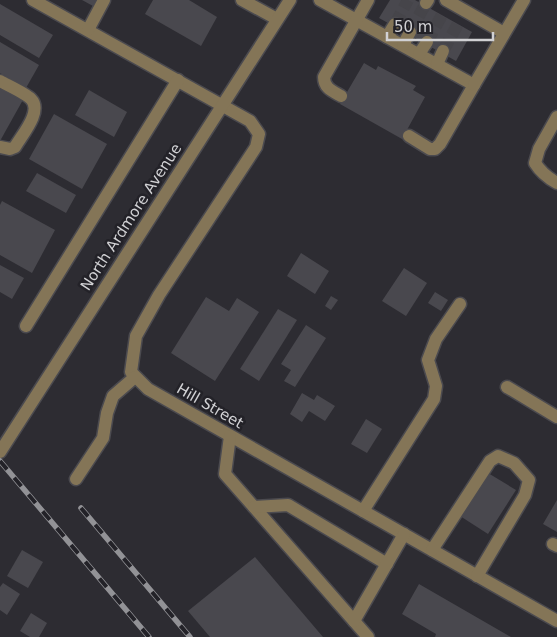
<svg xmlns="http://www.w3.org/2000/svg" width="557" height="637" font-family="'DejaVu Sans',sans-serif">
<rect width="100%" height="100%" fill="#2d2c32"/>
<g fill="#49484e">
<polygon points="82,0 97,0 93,6"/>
<polygon points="153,0 189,0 217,17 201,46 145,14"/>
<polygon points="390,0 415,0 472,32 456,61 379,18"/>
<polygon points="0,4 53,35 39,58 0,35"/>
<polygon points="0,42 39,65 26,88 0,73"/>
<polygon points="364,63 376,70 378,66 416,86 413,90 425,97 402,139 340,104"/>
<polygon points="0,84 24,98 0,141"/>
<polygon points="89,90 127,112 114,137 75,115"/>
<polygon points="54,114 107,144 82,189 29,159"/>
<polygon points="37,173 76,195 66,213 26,191"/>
<polygon points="2,201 55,230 32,273 0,255 0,205"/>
<polygon points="301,253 329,271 315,294 287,276"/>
<polygon points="0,265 24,278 12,299 0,292"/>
<polygon points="404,268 427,283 406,316 382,301"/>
<polygon points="435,292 448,300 441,311 428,303"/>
<polygon points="331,296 338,300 331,310 325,306"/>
<polygon points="206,297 229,311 237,298 259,312 215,381 171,353"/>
<polygon points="278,309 297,320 259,381 240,369"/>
<polygon points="306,325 326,338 295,387 284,381 291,370 281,364"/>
<polygon points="302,393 314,400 317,395 335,406 325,421 309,411 302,422 290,414"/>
<polygon points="366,419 382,429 367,453 351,444"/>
<polygon points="488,473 516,490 488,534 460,516"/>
<polygon points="557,500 557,532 543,524"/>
<polygon points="22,550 43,562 28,588 7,576"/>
<polygon points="255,557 323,637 210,637 188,611"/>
<polygon points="3,583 20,594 7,615 0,610 0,587"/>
<polygon points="419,584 511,637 435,637 436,634 402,614"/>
<polygon points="31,613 47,623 39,637 30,637 20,631"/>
</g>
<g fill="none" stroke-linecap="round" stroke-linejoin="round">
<g stroke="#46454a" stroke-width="12" stroke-dasharray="12 6" stroke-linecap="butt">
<polyline points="395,24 408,0"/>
<polyline points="410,32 426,3"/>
<polyline points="427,42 443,13"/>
<polyline points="443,51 459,22"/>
</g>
<g stroke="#4b4a4f" stroke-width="15">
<g id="minor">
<polyline points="33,0 250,121 259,134 256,147 159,295 136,336 131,372 148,389 557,621"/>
<polyline points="242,0 277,19"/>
<polyline points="320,0 474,85 440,144 435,149 430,149 409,136"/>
<polyline points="446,0 504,33"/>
<polyline points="426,3 428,0"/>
<polyline points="88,30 104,0"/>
<polyline points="387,37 395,24"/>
<polyline points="403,45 410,32"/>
<polyline points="419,54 427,42"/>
<polyline points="437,64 443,51"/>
<path d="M0 81C7 85 25 93 31 99 43 111 22 135 15 147L10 149 0 147"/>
<polyline points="474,85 524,0"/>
<path d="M341 96C332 91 324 88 324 77L368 0"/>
<path d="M557 117 539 149 535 163C540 171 548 178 557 183"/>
<polyline points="26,326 178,80"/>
<polyline points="507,387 557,417"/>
<polyline points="230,436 225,474 368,637"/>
<polyline points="0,452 290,0"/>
<polyline points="76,479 103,438 107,413 113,396 135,377"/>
<polyline points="254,507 288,505 387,564"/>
<polyline points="363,511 434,399 436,386 428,360 436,339 460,304"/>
<polyline points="553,544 557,546"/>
<polyline points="432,550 490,461 498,456 514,463 529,480 525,495 477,576"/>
<polyline points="354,621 404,534"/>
</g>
</g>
<use href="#minor" stroke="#847557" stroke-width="12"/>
<g stroke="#929296" stroke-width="5.5">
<g id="rail">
<polyline points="0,461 149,637"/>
<polyline points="81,508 190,637"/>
</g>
</g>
<use href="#rail" stroke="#232228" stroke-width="4" stroke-dasharray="11" stroke-linecap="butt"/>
</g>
<g text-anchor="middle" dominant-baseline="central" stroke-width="5" stroke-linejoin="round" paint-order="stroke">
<g font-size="15" fill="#d1d1d4" stroke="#232228">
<text transform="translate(131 217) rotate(-57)">North Ardmore Avenue</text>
<text transform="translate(210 406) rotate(30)">Hill Street</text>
</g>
</g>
<path d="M387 32v8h106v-8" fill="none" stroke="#d1d1d4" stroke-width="2.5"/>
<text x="394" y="32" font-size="15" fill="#d1d1d4" stroke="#232228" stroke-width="4" paint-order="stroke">50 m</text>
</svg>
